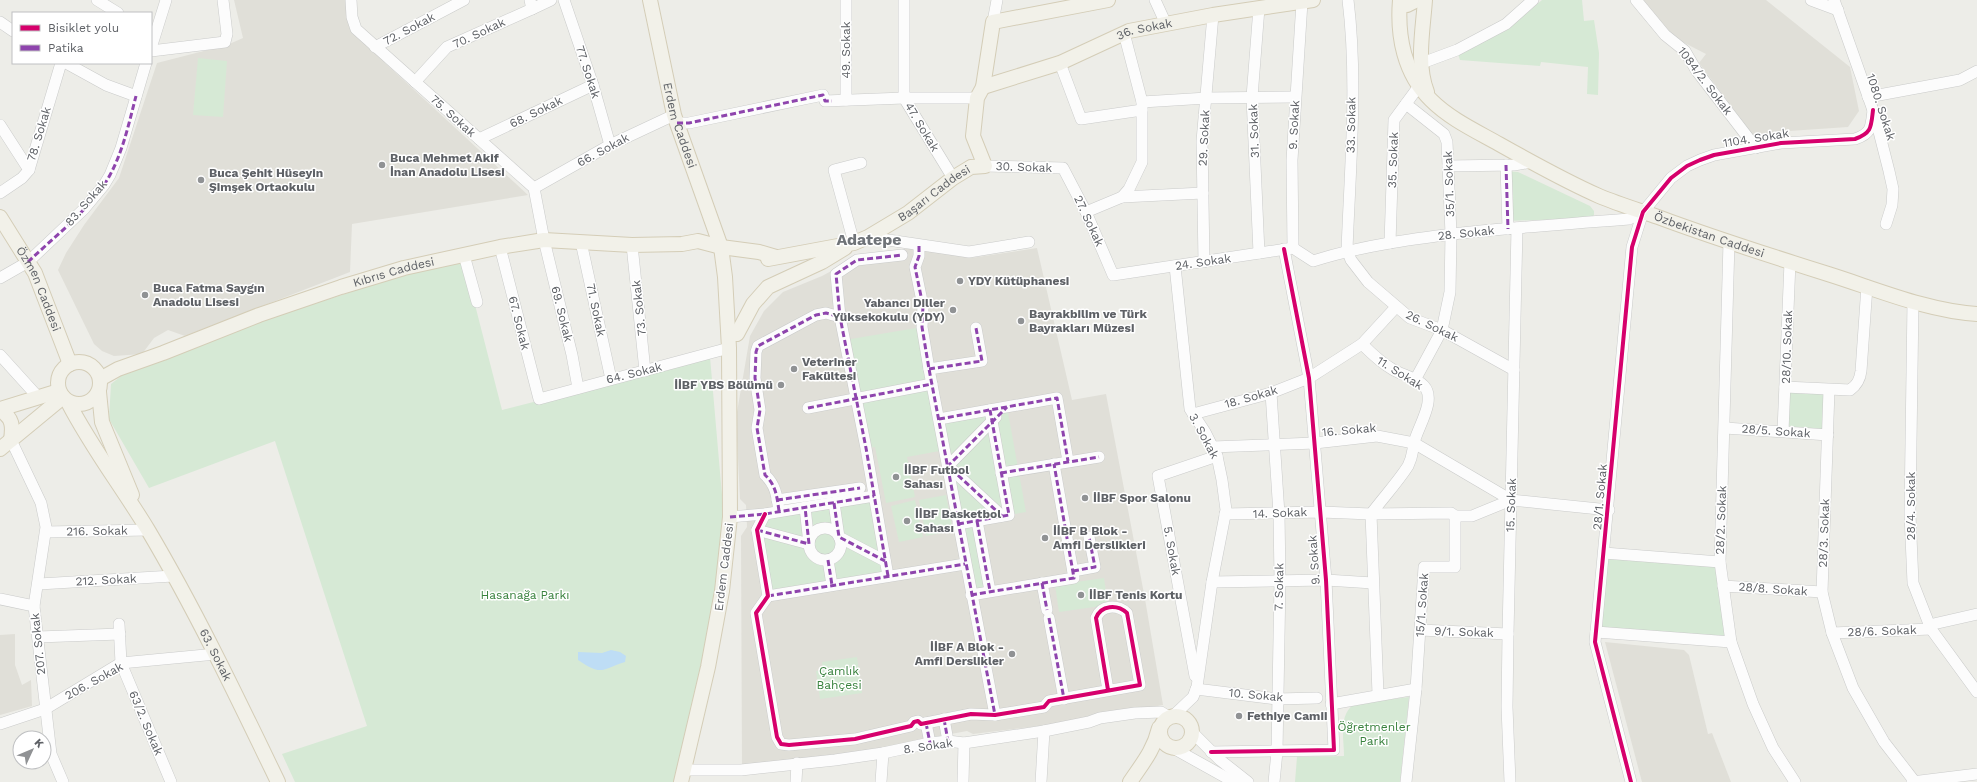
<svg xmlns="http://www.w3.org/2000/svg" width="1977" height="782" font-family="'Work Sans',sans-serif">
<rect width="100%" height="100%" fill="#edede8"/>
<g fill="#e0dfd8">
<polygon points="234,0 350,0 350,25 385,63 528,195 352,224 350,272 185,336 168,330 154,338 142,354 114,356 102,351 94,344 58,270 66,253 84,225 119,178 157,63 227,45 243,38"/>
<polygon points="1643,0 1766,0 1850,67 1859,111 1848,127 1774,132 1756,139 1699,63 1706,54 1675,38"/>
<polygon points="914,248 932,248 971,258 1037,248 1072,400 1106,394 1145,599 1163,705 1064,723 973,734 967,731 924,739 883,749 742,766 741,536 747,527 746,505 740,499 736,418 750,336 764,311 783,292 822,276 863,254"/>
<polygon points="15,634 15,665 22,685 31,680 32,706 0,715 0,635"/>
<polygon points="1605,642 1684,650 1689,655 1708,734 1712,733 1731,782 1642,782"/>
</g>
<g fill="#d6e9d5">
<polygon points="1542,0 1582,0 1584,21 1594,20 1599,53 1598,95 1587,94 1588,67 1541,62 1540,66 1460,60 1458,54 1507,30"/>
<polygon points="198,58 227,61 223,117 193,115"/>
<polygon points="1506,171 1518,172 1590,206 1594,211 1594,215 1591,218 1507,221"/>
<polygon points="463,258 502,410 710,357 724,518 716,591 703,666 674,782 295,782 282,754 367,726 275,441 149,488 109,419 111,384 125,373 254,322 342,295 403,274"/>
<polygon points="922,327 939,419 1007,407 1026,512 977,521 990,591 971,595 945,450 907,457 915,497 886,503 875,447 866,448 845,340"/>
<polygon points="1785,387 1829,390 1828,435 1783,431"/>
<polygon points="946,495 953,531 926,536 919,500"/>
<polygon points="874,496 888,576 768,596 757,530 765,514"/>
<polygon points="915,500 923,537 899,542 891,506"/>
<polygon points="1604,553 1720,562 1731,642 1596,632"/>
<polygon points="1104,578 1108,605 1059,612 1055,585"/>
<polygon points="857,657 862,693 820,699 816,671 823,670 822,662"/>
<path d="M1409 697 1400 782H1295L1297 757 1344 756C1344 738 1338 716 1354 704Z"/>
</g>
<path fill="#beddf5" d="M611 650 620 652 626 656 625 662C600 670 602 676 578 660V652L602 653Z"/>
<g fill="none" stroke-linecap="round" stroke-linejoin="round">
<g stroke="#cacbca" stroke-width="12">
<g id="minor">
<polyline points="97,0 118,13"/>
<polyline points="351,0 352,17 356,29 534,188 544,240 572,355 578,388"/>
<polyline points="530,0 532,9 551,0"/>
<polyline points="564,0 593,85 610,145"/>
<polyline points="846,0 846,100"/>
<polyline points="904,0 904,98 953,178"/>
<polyline points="1155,0 1166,24"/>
<path d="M1348 0C1358 81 1350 169 1347 250L1351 260 1368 282 1410 318 1442 330 1514 370"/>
<polyline points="1636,0 1665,35 1685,51 1696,70 1756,148"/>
<polyline points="1811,0 1838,10"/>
<polyline points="1834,0 1875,116 1889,171 1893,189 1892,205 1886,224"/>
<polyline points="1259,8 1252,97 1259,253"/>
<polyline points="0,22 13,31"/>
<polyline points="993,22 997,0"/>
<polyline points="375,47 464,0"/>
<polyline points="151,48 166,0"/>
<polyline points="151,51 225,42 227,34 223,0"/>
<polyline points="66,63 106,85 136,96"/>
<polyline points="1060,63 1081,119 1142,110"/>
<polyline points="1422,63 1457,50 1506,24 1533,0"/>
<polyline points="415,82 447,47 532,9"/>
<polyline points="1868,97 1960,80 1977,71"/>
<polyline points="1142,102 1207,98 1295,97"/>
<polyline points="1406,104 1444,134 1447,142 1451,234 1450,292 1442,330 1415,380"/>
<polyline points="677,123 689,123 823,95 825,101 904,98 977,98"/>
<polyline points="0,125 29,170"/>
<polyline points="479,139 593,85"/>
<polyline points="1506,165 1508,229"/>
<polyline points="985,166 1063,168 1086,212 1113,275 1293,248"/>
<polyline points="1448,166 1514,165 1532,162"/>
<polyline points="534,188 610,145 674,115"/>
<polyline points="0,193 22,178 29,170 61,63"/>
<polyline points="1122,197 1203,193"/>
<polyline points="1086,212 1122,197 1129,189 1142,162 1142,102 1124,33"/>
<polyline points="868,237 969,252 1029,242"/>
<polyline points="581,242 611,379"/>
<polyline points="1729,242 1720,562 1731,642 1753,704 1773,748 1795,782"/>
<polyline points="854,243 834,170 861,163"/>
<polyline points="1390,243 1394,120 1419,86"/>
<polyline points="632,245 645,371"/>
<polyline points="919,246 919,256 915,267 923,306 922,327 929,369 995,715"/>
<polyline points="500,247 539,399 729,348"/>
<path d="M1293 248 1313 261C1364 245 1417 238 1471 232 1523 227 1576 223 1629 219L1643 212"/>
<polyline points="1293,248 1292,160 1302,2"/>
<polyline points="464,255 477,302"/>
<polyline points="1204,262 1202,141 1213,15"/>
<polyline points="0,278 28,262 84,209 104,185 110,175 121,148 146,63"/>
<polyline points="1913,301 1910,514 1913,583 1931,629 1977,692"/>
<polyline points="1362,344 1396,307"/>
<polyline points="0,355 38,397"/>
<polyline points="929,369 982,361 976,328"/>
<path d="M1785 387 1850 390C1857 385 1860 380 1861 371L1867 286"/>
<polyline points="1829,390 1822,592 1832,633 1853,688 1884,742 1915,782"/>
<polyline points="1271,393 1279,514 1280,580 1277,752 1274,782"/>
<polyline points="808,408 932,384"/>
<path d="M1193 414 1271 393 1309 378 1362 344C1371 353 1380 362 1392 369 1401 375 1416 377 1424 386 1437 400 1417 428 1414 443 1412 453 1413 456 1408 466 1397 483 1383 498 1371 514L1321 512 1225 514"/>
<polyline points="996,417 948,466 1002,516"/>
<polyline points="939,419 1057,398 1068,461"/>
<polyline points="1725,428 1828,435"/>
<polyline points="1783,431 1790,262"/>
<polyline points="11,440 41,503 46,527 34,606 51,754 63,782"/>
<polyline points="1212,447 1315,443 1377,436 1414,443 1511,500 1609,510"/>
<polyline points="1001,473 1099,457"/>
<polyline points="777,500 860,488"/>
<polyline points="834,503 839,537 885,561"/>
<path d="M779 511C777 497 776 485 765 475L757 428 760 410 755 378 756 352 758 346 816 315 826 313 840 317"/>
<path d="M765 514 757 530 768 596 756 613 777 737 781 744 789 745 855 739 911 726 914 722 918 721 921 724 971 714 995 715 1044 707 1049 701 1140 685 1127 613C1117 604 1101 605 1096 618L1108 690"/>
<polyline points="730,517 765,514 874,496"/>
<polyline points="977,521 990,591"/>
<polyline points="958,524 1009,515 990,410"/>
<circle cx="825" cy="544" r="16"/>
<polyline points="757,530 809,544 805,507"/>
<polyline points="46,532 147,530"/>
<polyline points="1604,553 1720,562"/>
<polyline points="828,560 832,585"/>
<polyline points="1073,571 1095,567 1089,537"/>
<polyline points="888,576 866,448 840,317 836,274 857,260 902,255"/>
<polyline points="1212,582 1326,580 1373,583"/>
<polyline points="1042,583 1047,610"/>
<polyline points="39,584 173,576"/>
<polyline points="1723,586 1822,592"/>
<polyline points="971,595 1074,578 1054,464"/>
<polyline points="768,596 965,564"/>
<polyline points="0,599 34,606"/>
<polyline points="1049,618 1064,699"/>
<polyline points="119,624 121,663 171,782"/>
<polyline points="1929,625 1977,614"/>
<polyline points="1420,630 1508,634"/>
<polyline points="1596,632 1731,642"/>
<polyline points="1832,633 1931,629"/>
<polyline points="38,637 120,634"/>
<polyline points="1195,676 1158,476 1217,456"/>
<polyline points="1196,689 1277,699 1317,698"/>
<polyline points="1378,694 1371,514 1451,513 1455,516"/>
<polyline points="1331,704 1416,689"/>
<polyline points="1174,715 1193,697 1197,687 1212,582 1226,510 1222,480 1217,456 1205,432 1190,409 1175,266"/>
<polyline points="944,719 948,741"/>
<polyline points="926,723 930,743"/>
<polyline points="0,724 45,709 121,663 216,654"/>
<polyline points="1192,732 1220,760 1248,782"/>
<polyline points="1173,748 1234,782"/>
<polyline points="1211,752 1334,750 1326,580 1309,378 1284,249"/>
<polyline points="685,770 741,770 835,760 883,753 930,743 948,741 964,743 1044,731 1089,722 1100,718 1135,713 1161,712 1169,717"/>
<polyline points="796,782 797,763"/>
<polyline points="881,782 883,753"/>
<polyline points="963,782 964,743"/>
<polyline points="1041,782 1044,731"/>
<polyline points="1406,782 1416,689 1424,567 1455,567 1455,516 1472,516 1511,500"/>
<polyline points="1510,782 1507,707 1508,634 1517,228"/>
<path d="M1631 782 1595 642 1632 247 1643 212 1671 178 1687 166 1700 160 1714 155 1781 143 1855 139C1872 133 1871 127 1873 110"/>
<polyline points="1912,782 1977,774"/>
</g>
</g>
<g stroke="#d4cdb7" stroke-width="16">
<g id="major">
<path id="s1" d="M650 0 674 115 721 247 725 277 729 348 730 517 722 591 708 667 681 782"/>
<path id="s2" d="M1400 0C1397 36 1404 74 1431 100 1450 119 1476 131 1499 144 1531 162 1565 181 1599 196 1618 204 1638 210 1658 217 1714 238 1771 256 1828 274 1876 289 1927 311 1977 314"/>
<polyline points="1400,0 1407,5 1417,0"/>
<path d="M1425 0C1423 29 1416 64 1427 92"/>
<path id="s3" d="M983 87 1060 63 1129 31 1213 15 1313 0"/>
<path id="s4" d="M0 217 35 273 70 364"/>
<path id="s5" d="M768 259 854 243 868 237 908 213 953 178 971 167 985 166 973 136 977 98 983 87 993 22 1108 0"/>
<polyline points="737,334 753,304 768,287 822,262 845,248"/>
<circle cx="79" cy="383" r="21"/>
<path id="s6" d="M100 379 118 369 163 353 259 315 341 287 404 268 500 247 544 240 632 245 682 244 698 241 721 247 759 252 776 257"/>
<polyline points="99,392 102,422 132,495"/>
<path id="s7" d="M68 402C91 447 122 487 148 530 196 611 237 697 278 782"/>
<polyline points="0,409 59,391"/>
<path d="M0 410C13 418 13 426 11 440"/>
<polyline points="0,449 63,397"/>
<circle cx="1176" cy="732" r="16"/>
<path d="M1130 782C1142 764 1154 750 1159 728"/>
</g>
</g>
<use href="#minor" stroke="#fcfcfc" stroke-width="11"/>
<use href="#major" stroke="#f2f1e9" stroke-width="14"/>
<g stroke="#8e44ad" stroke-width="3" stroke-dasharray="6 3" stroke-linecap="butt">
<polyline points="677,123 689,123 823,95 825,101 832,101"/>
<polyline points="1506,165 1508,229"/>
<polyline points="919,246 919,256 915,267 923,306 922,327 929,369 995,715"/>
<path d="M28 262C56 235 91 209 110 175 123 151 129 123 136 96"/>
<polyline points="929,369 982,361 976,328"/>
<polyline points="808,408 932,384"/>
<polyline points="939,419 1057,398 1068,461"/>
<polyline points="1001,473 1099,457"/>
<polyline points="777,500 860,488"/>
<polyline points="834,503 839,537 885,561"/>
<path d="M779 511C777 497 776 485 765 475L757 428 760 410 755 378 756 352 758 346 816 315 826 313 840 317"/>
<polyline points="1002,516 948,466 1007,407"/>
<polyline points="730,517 765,514 874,496"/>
<polyline points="977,521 990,591"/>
<polyline points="958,524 1009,515 990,410"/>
<polyline points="757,530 809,544 805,507"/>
<polyline points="828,560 832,585"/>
<polyline points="1073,571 1095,567 1089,537"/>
<polyline points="888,576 866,448 840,317 836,274 857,260 902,255"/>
<polyline points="1042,583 1047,610"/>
<polyline points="971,595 1074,578 1054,464"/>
<polyline points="768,596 965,564"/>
<polyline points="1049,618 1064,699"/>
<polyline points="944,719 948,741"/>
<polyline points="926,723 930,743"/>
</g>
<g stroke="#fff" stroke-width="6">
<g id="cycleway">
<path d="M765 514 757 530 768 596 756 613 777 737 781 744 789 745 855 739 911 726 914 722 918 721 921 724 971 714 995 715 1044 707 1049 701 1140 685 1127 613C1117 604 1101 605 1096 618L1108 690"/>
<polyline points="1211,752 1334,750 1326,580 1309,378 1284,249"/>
<path d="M1631 782 1595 642 1632 247 1643 212 1671 178 1687 166 1700 160 1714 155 1781 143 1855 139C1872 133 1871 127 1873 110"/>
</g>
</g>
<use href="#cycleway" stroke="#d6006c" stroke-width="4"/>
</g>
<g fill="#909294" stroke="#fff" stroke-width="1.5">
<circle cx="382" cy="165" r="4"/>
<circle cx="201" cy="180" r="4"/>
<circle cx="960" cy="281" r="4"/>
<circle cx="145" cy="295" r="4"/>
<circle cx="953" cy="310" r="4"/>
<circle cx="1021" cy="321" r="4"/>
<circle cx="794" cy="369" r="4"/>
<circle cx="781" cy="385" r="4"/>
<circle cx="896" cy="477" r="4"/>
<circle cx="1085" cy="498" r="4"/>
<circle cx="907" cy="521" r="4"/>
<circle cx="1045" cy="538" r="4"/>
<circle cx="1081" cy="595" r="4"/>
<circle cx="1012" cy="654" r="4"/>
<circle cx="1239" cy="716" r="4"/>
</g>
<g text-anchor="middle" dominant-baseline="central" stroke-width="3" stroke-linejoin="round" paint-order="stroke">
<g font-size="12" fill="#5e6166" stroke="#fff">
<text transform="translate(409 29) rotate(-28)">72. Sokak</text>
<text stroke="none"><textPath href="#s3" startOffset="172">36. Sokak</textPath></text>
<text transform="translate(479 33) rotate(-25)">70. Sokak</text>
<text transform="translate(846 50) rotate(-90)">49. Sokak</text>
<text transform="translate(588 72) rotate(72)">77. Sokak</text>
<text transform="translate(1705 81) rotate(53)">1084/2. Sokak</text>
<text transform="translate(1881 107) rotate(72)">1080. Sokak</text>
<text transform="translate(536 112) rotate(-26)">68. Sokak</text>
<text transform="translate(453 116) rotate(42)">75. Sokak</text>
<text stroke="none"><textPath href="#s1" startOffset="129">Erdem Caddesi</textPath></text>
<text transform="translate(1294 125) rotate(-87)">9. Sokak</text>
<text transform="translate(1351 125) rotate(-89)">33. Sokak</text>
<text transform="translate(922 127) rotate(59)">47. Sokak</text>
<text transform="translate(1254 131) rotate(-92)">31. Sokak</text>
<text transform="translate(39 134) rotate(-73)">78. Sokak</text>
<text transform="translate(1204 138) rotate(-87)">29. Sokak</text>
<text transform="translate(1756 138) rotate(-9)">1104. Sokak</text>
<text transform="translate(603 150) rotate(-28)">66. Sokak</text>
<text transform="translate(1393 160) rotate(-88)">35. Sokak</text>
<text transform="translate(1024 167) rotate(2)">30. Sokak</text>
<text transform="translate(1449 184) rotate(-92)">35/1. Sokak</text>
<text stroke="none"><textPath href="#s5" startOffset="182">Başarı Caddesi</textPath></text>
<text transform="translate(86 203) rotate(-49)">83. Sokak</text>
<text transform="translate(1089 221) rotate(65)">27. Sokak</text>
<text transform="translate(1466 233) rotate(-6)">28. Sokak</text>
<text stroke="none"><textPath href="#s2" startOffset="419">Özbekistan Caddesi</textPath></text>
<text transform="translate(1203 262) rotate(-8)">24. Sokak</text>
<text stroke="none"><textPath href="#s6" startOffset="313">Kıbrıs Caddesi</textPath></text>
<text stroke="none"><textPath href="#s4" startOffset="82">Özmen Caddesi</textPath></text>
<text transform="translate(639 308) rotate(-96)">73. Sokak</text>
<text transform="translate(596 310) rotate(78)">71. Sokak</text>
<text transform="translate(562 314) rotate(76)">69. Sokak</text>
<text transform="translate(519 323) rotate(76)">67. Sokak</text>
<text transform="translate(1432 326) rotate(26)">26. Sokak</text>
<text transform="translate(1787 347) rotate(-88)">28/10. Sokak</text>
<text transform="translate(634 373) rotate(-14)">64. Sokak</text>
<text transform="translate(1400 373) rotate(32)">11. Sokak</text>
<text transform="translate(1251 397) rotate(-16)">18. Sokak</text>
<text transform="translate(1349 430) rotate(-5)">16. Sokak</text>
<text transform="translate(1776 431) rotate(4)">28/5. Sokak</text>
<text transform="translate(1204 436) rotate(62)">3. Sokak</text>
<text transform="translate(1600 497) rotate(-85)">28/1. Sokak</text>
<text transform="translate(1511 505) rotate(-88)">15. Sokak</text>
<text transform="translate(1911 506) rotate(-90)">28/4. Sokak</text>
<text transform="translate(1280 513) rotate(-2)">14. Sokak</text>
<text transform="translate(1721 520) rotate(-88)">28/2. Sokak</text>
<text transform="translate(97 531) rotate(-1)">216. Sokak</text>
<text transform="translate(1824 533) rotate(-88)">28/3. Sokak</text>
<text transform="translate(1172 551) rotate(80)">5. Sokak</text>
<text transform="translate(1314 560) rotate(-94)">9. Sokak</text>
<text transform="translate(724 567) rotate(-83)">Erdem Caddesi</text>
<text transform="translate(106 580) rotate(-3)">212. Sokak</text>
<text transform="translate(1279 587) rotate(-89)">7. Sokak</text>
<text transform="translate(1773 589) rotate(4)">28/8. Sokak</text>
<text transform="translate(1422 605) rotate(-86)">15/1. Sokak</text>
<text transform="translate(1882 631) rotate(-2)">28/6. Sokak</text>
<text transform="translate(1464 632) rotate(2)">9/1. Sokak</text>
<text transform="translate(38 644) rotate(-96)">207. Sokak</text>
<text stroke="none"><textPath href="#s7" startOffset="293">63. Sokak</textPath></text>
<text transform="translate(94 681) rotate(-29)">206. Sokak</text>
<text transform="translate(1256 695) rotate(5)">10. Sokak</text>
<text transform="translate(146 723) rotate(67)">63/2. Sokak</text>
<text transform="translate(928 746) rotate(-8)">8. Sokak</text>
</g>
<g font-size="12" font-weight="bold" fill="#5e6166" stroke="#fff" text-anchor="start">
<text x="390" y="158">Buca Mehmet Akif<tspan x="390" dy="14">İnan Anadolu Lisesi</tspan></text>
<text x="209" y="173">Buca Şehit Hüseyin<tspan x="209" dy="14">Şimşek Ortaokulu</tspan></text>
<text x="968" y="281">YDY Kütüphanesi</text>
<text x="153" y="288">Buca Fatma Saygın<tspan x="153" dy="14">Anadolu Lisesi</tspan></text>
<text x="945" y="303" text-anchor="end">Yabancı Diller<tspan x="945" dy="14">Yüksekokulu (YDY)</tspan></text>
<text x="1029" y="314">Bayrakbilim ve Türk<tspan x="1029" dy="14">Bayrakları Müzesi</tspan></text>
<text x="802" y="362">Veteriner<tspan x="802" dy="14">Fakültesi</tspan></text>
<text x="773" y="385" text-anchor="end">İİBF YBS Bölümü</text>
<text x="904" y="470">İİBF Futbol<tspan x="904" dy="14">Sahası</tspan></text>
<text x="1093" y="498">İİBF Spor Salonu</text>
<text x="915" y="514">İİBF Basketbol<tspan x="915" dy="14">Sahası</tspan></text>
<text x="1053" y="531">İİBF B Blok -<tspan x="1053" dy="14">Amfi Derslikleri</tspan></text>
<text x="1089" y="595">İİBF Tenis Kortu</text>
<text x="1004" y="647" text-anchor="end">İİBF A Blok -<tspan x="1004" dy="14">Amfi Derslikler</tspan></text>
<text x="1247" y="716">Fethiye Camii</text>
</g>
<g font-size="12" fill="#39823e" stroke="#fff">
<text x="525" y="595">Hasanağa Parkı</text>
<text x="839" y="671">Çamlık<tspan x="839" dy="14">Bahçesi</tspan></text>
<text x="1374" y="727">Öğretmenler<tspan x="1374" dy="14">Parkı</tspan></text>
</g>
<g font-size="16" font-weight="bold" fill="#6f7378" stroke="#fff">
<text x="869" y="239">Adatepe</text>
</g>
</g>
<rect x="12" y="12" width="140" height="52" fill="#ffffff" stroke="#bfc0c2"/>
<rect x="20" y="25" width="20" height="6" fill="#d6006c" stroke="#bfc0c2"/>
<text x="48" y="32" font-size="12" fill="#5e6166">Bisiklet yolu</text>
<rect x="20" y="45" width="20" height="6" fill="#8e44ad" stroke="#bfc0c2"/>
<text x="48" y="52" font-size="12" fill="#5e6166">Patika</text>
<g transform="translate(32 750) rotate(46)"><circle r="19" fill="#ffffff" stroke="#bfc0c2"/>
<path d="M0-3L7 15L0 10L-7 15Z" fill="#909294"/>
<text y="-6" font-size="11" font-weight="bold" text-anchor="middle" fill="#5e6166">K</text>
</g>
</svg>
